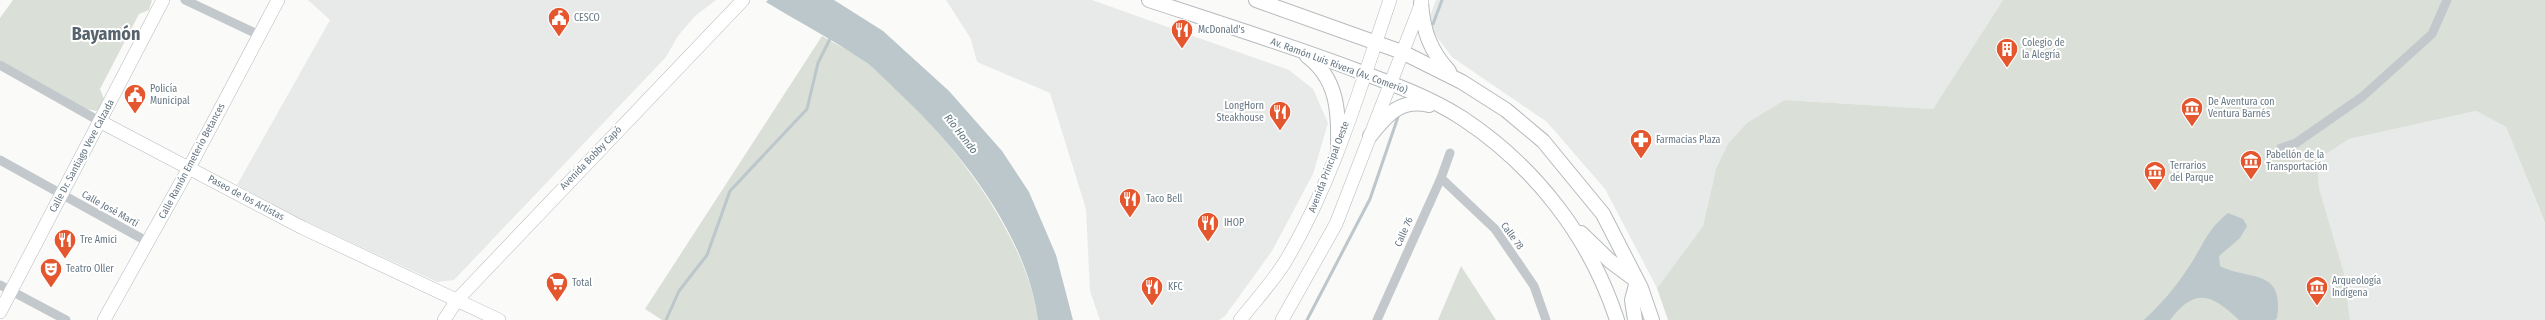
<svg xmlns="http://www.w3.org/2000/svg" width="2545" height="320" font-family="'Fira Sans Condensed',sans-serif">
<rect width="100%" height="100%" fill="#fafaf8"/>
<g fill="#e8e9e9">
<polygon points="308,0 716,0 695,16 678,36 666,57 454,280 437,282 298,218 237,185 330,20"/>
<polygon points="946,0 1092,0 1289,70 1313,89 1328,123 1313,174 1272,251 1225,316 1219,320 1100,320 1090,291 1086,209 1050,93 977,62 971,39"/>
<polygon points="1436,0 2003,0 1933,109 1785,100 1716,169 1703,226 1657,288 1605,189 1547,122 1452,57 1427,24"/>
<polygon points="2476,111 2506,127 2545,224 2545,320 2350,320 2344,273 2319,188 2317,160 2349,139"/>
</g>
<g fill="#dadfd7">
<polygon points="13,0 152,0 149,10 139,14 100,89 104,99 102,109 96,111 87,109 0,60 0,18"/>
<polygon points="2003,0 2545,0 2545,223 2506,127 2476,111 2349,139 2317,160 2319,188 2344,273 2350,320 1668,320 1657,288 1703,226 1716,169 1728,144 1747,123 1785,100 1933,109"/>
<path d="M822 36C837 45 855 53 868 64 937 119 1027 231 1038 320H662L645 309Z"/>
<polygon points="1461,266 1496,320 1438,320"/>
</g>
<g fill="#bbc7cb">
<path d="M768 0H834L883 31 949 91 1002 151 1029 192 1056 255 1073 320H1038C1027 234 958 147 896 90 887 81 877 71 867 63 835 41 799 22 766 2Z"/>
<path d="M2228 213 2243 219 2247 226 2240 238 2219 256 2220 266C2248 281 2285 267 2277 318L2275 320H2239C2212 294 2195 287 2170 320H2144C2161 304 2176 287 2188 268 2204 245 2205 232 2228 213Z"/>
</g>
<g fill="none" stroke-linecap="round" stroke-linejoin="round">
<g stroke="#bbc7cb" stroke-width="3">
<polyline points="1433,24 1442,0"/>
<polyline points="666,320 679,291 707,255 730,191 807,109 818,63 831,37"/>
<polyline points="1307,320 1370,199 1398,117"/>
</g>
<g stroke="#b3babf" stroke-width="14">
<g id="secondary">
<polyline points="101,122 303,228 499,320"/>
<polyline points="0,312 163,0"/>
<polyline points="104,320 189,168 278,0"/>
<polyline points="444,320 457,300 743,0"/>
<path d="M1240 320C1255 301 1272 283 1285 262 1333 182 1360 88 1390 0"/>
<polyline points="1282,320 1336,224 1422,2"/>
</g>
</g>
<g stroke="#b5babe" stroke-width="16">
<g id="primary">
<path d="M1149 0C1219 23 1289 45 1358 71 1393 84 1431 98 1462 118 1535 166 1590 237 1617 320"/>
<polyline points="1256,0 1402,52 1462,82 1506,110 1543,141 1603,214 1641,288 1652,320"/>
<path d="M1421 3C1423 30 1430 51 1449 71"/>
<path d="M1307 56C1337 78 1339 111 1338 146"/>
<path d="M1370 136C1386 116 1400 98 1429 105"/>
<polyline points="1581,233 1610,261 1633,278"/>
<polyline points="1635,320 1632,300 1637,281"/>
</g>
</g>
<g stroke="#c3c8cc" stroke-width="9">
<polyline points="185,0 259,35"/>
<polyline points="0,65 101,122"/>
<polyline points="2281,148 2296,143 2362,97 2432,34 2447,0"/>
<polyline points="0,160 148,242"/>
<polyline points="1441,178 1495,229 1534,286 1546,320"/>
<polyline points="0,285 66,320"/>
<polyline points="1377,320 1441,178 1450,153"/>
</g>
<use href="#secondary" stroke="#fff" stroke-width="13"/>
<use href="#primary" stroke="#fff" stroke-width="14"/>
</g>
<defs>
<g id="civic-pin" transform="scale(1.15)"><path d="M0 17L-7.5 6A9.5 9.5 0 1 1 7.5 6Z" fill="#e4572e" stroke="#fff"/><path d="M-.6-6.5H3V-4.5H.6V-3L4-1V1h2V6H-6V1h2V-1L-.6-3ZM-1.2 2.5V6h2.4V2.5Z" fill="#fff"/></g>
<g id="restaurant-pin" transform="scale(1.15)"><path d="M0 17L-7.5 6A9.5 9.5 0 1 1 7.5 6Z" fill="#e4572e" stroke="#fff"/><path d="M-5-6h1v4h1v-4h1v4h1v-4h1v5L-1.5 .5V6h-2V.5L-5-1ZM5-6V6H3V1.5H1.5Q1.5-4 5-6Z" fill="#fff"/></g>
<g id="building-pin" transform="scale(1.15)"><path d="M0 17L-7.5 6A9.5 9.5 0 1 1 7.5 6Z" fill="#e4572e" stroke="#fff"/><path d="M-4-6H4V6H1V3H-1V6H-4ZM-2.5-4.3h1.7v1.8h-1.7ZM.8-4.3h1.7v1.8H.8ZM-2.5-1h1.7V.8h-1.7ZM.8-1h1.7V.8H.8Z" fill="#fff"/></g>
<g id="museum-pin" transform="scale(1.15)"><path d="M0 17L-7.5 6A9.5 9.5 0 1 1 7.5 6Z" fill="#e4572e" stroke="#fff"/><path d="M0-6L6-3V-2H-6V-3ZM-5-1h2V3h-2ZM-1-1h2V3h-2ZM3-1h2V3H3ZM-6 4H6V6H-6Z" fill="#fff"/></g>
<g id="pharmacy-pin" transform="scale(1.15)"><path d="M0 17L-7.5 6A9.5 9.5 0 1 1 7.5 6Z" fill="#e4572e" stroke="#fff"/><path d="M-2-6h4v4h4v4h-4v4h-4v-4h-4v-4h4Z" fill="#fff"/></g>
<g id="theatre-pin" transform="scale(1.15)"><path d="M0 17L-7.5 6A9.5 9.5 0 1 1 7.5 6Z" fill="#e4572e" stroke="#fff"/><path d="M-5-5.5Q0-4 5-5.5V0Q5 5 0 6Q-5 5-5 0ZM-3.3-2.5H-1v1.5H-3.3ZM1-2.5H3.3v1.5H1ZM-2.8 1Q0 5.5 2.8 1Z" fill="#fff"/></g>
<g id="supermarket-pin" transform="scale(1.15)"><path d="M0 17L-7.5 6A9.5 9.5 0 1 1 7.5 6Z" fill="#e4572e" stroke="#fff"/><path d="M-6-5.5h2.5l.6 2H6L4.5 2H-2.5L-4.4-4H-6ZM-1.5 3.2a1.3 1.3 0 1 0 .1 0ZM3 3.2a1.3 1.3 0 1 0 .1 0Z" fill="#fff"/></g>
</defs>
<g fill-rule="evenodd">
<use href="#civic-pin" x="559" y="18"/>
<use href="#restaurant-pin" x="1182" y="30"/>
<use href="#building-pin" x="2007" y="49"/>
<use href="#civic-pin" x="135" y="95"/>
<use href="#museum-pin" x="2192" y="108"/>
<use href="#restaurant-pin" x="1280" y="112"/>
<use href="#pharmacy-pin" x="1641" y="140"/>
<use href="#museum-pin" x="2251" y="161"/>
<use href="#museum-pin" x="2155" y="172"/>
<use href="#restaurant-pin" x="1130" y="199"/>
<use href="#restaurant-pin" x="1208" y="223"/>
<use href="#restaurant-pin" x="65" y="240"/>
<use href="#theatre-pin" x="51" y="269"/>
<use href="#supermarket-pin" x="557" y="283"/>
<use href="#restaurant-pin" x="1152" y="287"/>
<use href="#museum-pin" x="2317" y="287"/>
</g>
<g text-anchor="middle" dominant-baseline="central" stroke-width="4" stroke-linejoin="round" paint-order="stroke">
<g font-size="10" fill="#657683" stroke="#fff" text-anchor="start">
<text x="574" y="18">CESCO</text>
<text x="1198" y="30">McDonald's</text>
<text x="2022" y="43">Colegio de<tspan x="2022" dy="12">la Alegría</tspan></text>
<text x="150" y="89">Policía<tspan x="150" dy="12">Municipal</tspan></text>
<text x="2208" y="102">De Aventura con<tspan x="2208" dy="12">Ventura Barnés</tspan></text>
<text x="1264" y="106" text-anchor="end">LongHorn<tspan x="1264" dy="12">Steakhouse</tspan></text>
<text x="1656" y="140">Farmacias Plaza</text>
<text x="2266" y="155">Pabellón de la<tspan x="2266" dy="12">Transportación</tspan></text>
<text x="2170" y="166">Terrarios<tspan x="2170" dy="12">del Parque</tspan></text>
<text x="1146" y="199">Taco Bell</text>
<text x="1224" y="223">IHOP</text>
<text x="80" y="240">Tre Amici</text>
<text x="66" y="269">Teatro Oller</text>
<text x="2332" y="281">Arqueología<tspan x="2332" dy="12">Indígena</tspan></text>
<text x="572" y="283">Total</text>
<text x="1168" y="287">KFC</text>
</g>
<g font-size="10" fill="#657683" stroke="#fff">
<text transform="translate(1339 66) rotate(20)">Av. Ramón Luis Rivera (Av. Comerío)</text>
<text transform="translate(82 156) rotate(-62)">Calle Dr. Santiago Veve Calzada</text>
<text transform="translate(591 158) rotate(-46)">Avenida Bobby Capó</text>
<text transform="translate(192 161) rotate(-62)">Calle Ramón Emeterio Betances</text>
<text transform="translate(1329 167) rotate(-69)">Avenida Principal Oeste</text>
<text transform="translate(246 198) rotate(28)">Paseo de los Artistas</text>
<text transform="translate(110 209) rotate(29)">Calle José Martí</text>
<text transform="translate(1404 232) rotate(-66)">Calle 76</text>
<text transform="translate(1512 236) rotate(54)">Calle 78</text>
</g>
<g font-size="11" font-style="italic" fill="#60757c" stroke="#fff">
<text transform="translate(961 134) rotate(52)">Río Hondo</text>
</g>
<g font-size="18" font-weight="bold" fill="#57646e" stroke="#fff">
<text x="106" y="34">Bayamón</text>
</g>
</g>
</svg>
